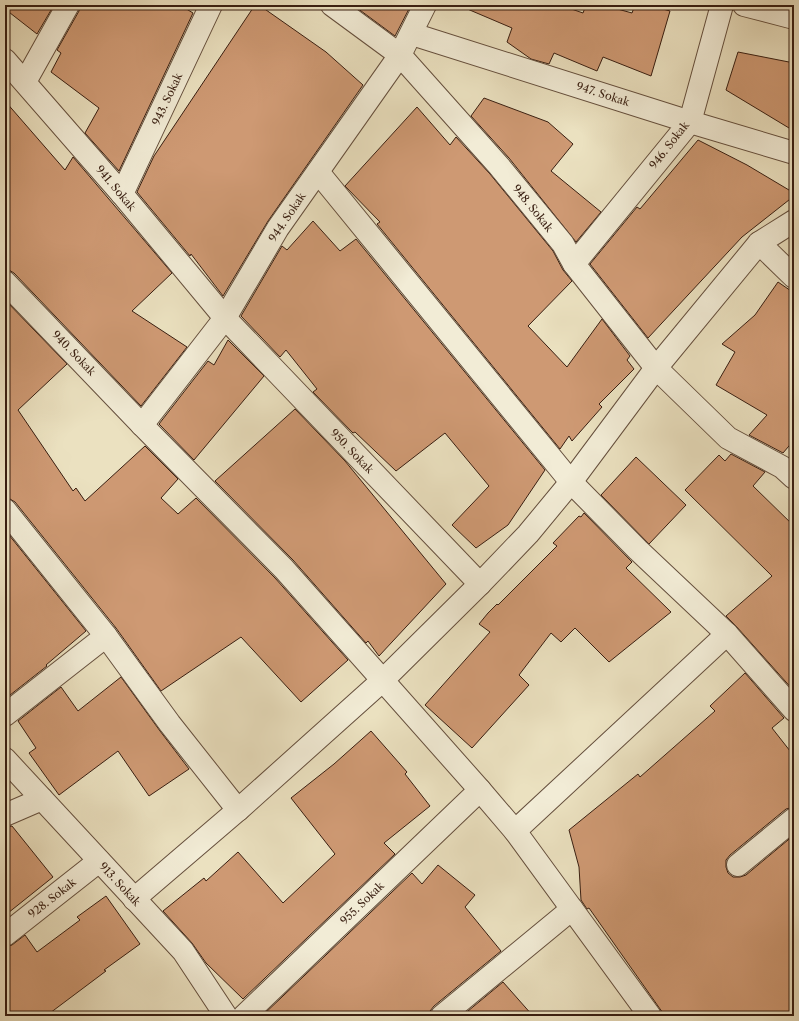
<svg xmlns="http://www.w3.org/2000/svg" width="799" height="1021" font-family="'Libre Caslon Text',serif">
<rect width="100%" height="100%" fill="#ebe1c0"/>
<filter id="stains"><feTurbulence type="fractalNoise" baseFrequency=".005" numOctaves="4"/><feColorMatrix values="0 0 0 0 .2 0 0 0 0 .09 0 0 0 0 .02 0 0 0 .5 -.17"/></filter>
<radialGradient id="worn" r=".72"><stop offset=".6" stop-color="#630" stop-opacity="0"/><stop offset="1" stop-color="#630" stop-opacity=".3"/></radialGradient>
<g fill="#ce9973" stroke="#381e11">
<polygon points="5,5 54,5 37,34 5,9"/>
<polygon points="80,5 180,5 193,13 119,171 85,133 99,108 51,72 61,53 57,50 79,11"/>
<polygon points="255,5 259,5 326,52 363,85 268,221 223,296 191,254 190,256 137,192 154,156"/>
<polygon points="353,5 411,5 395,36"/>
<polygon points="458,5 560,5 583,13 586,5 603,5 632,13 635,5 649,5 670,11 651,76 603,57 597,71 554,53 549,64 531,59 507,42 512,28"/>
<polygon points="738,52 794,63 794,131 726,90"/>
<polygon points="484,98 548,122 573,144 551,171 601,212 576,242 509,158 471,116"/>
<polygon points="5,101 65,170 73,157 172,273 132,311 187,347 141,406 14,273 9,270 5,270"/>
<polygon points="417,107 450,145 456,137 490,174 553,251 563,270 572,281 528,326 567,367 602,319 630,356 627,360 634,369 599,404 602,407 572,441 569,436 560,449 377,224 380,222 345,186"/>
<polygon points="698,140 747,165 794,193 794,196 742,237 648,338 590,264 637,207 640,209"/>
<polygon points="313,221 340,251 356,239 545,470 508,525 476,548 452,525 489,486 445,433 396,471 355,432 353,433 313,392 317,389 286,350 280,357 241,316 282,246 287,250"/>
<polygon points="778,282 794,293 794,440 783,453 749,435 767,415 716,385 735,352 722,344 755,315"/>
<polygon points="5,300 67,364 18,410 73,491 76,488 85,501 145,446 178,479 161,498 178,514 196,498 275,578 348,660 301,702 241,637 161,691 116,628 15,502 10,499 5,498"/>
<polygon points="228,340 264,376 194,460 159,424 208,361 214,365"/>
<polygon points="295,409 345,461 446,584 379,656 368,641 366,643 293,560 215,481"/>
<polygon points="731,454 765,472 753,486 794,526 794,691 736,626 726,616 772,576 685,490 719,455 725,461"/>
<polygon points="636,457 686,505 649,544 601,495"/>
<polygon points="584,513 632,562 626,568 671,612 609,662 575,628 561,642 551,633 519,675 529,685 472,748 425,705 490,632 479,624 488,613 497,604 498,605 557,546 553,543 579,516 581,517"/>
<polygon points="5,530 86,631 46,665 47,666 5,699"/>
<polygon points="745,673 784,718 772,728 794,756 794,807 786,809 730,855 726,860 726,867 728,873 733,877 740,877 746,875 794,835 794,1016 665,1016 589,908 587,909 581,900 579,867 569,830 638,774 640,777 715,711 710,706"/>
<polygon points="121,677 160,731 189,769 149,796 118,751 59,795 29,753 36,748 18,721 61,687 78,711"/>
<polygon points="371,731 407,772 405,774 430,806 384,843 395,854 243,999 206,963 192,943 163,911 204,878 206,881 238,852 283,903 335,854 291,798 334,764"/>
<polygon points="12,826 53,877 8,913 10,915 5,919 5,827"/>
<polygon points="438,865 475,895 465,907 501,951 434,1006 430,1011 430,1016 262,1016 412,873 422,884"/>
<polygon points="106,896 140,944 104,970 106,971 46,1016 5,1016 5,947 12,945 25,935 37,952 80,920 77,917"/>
<polygon points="503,982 533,1016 462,1016"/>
</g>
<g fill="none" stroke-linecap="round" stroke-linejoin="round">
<g stroke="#654f3d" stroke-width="24">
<g id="street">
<polyline points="332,5 400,55 499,166 563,244 574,264 656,368 728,438 782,467 794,478"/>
<polyline points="744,5 794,18"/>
<polyline points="412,34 690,122 794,153"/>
<polyline points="5,60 122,194 225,318 480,584"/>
<polyline points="25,82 68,5"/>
<polyline points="318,172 571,482 638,550 727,634 794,710"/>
<polyline points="122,194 211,5"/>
<polyline points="759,243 794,277"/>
<polyline points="574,264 690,122 722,5"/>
<polyline points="5,282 142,425 284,569 480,790 515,831 650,1016"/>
<polyline points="142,425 225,318 278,228 400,55 425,5"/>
<polyline points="5,510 106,636 170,724 238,810"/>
<polyline points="5,715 106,636"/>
<polyline points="5,759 183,951 226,1016"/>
<polyline points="5,815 42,799"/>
<polyline points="515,831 727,634"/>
<polyline points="738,865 794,819"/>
<polyline points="134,899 238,810 383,680 480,584 528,534 571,482 656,368 759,243 794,221"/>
<polyline points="5,935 99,861"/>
<polyline points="244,1016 480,790"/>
<polyline points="442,1016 572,909"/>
</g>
</g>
<use href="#street" stroke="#f2ecd6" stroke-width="22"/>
</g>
<g text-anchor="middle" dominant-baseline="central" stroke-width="3" stroke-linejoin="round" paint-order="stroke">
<g font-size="11" fill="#381e11" stroke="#f2ecd6">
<text transform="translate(603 94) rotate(18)">947. Sokak</text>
<text transform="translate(167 99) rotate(-65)">943. Sokak</text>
<text transform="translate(669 145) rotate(-52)">946. Sokak</text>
<text transform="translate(116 188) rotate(50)">941. Sokak</text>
<text transform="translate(533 208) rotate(51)">948. Sokak</text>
<text transform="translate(287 217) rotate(-56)">944. Sokak</text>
<text transform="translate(74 353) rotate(46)">940. Sokak</text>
<text transform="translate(352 451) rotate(46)">950. Sokak</text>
<text transform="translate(120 884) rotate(47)">913. Sokak</text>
<text transform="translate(52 898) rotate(-38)">928. Sokak</text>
<text transform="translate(362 903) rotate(-44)">955. Sokak</text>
</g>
</g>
<rect width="799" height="1021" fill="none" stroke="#ebe1c0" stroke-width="20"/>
<rect x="6" y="6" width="787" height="1009" fill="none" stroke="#381e11" stroke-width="2"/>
<rect x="10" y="10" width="779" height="1001" fill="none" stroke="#381e11"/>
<rect width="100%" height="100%" filter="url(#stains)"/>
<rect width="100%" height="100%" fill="url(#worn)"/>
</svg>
